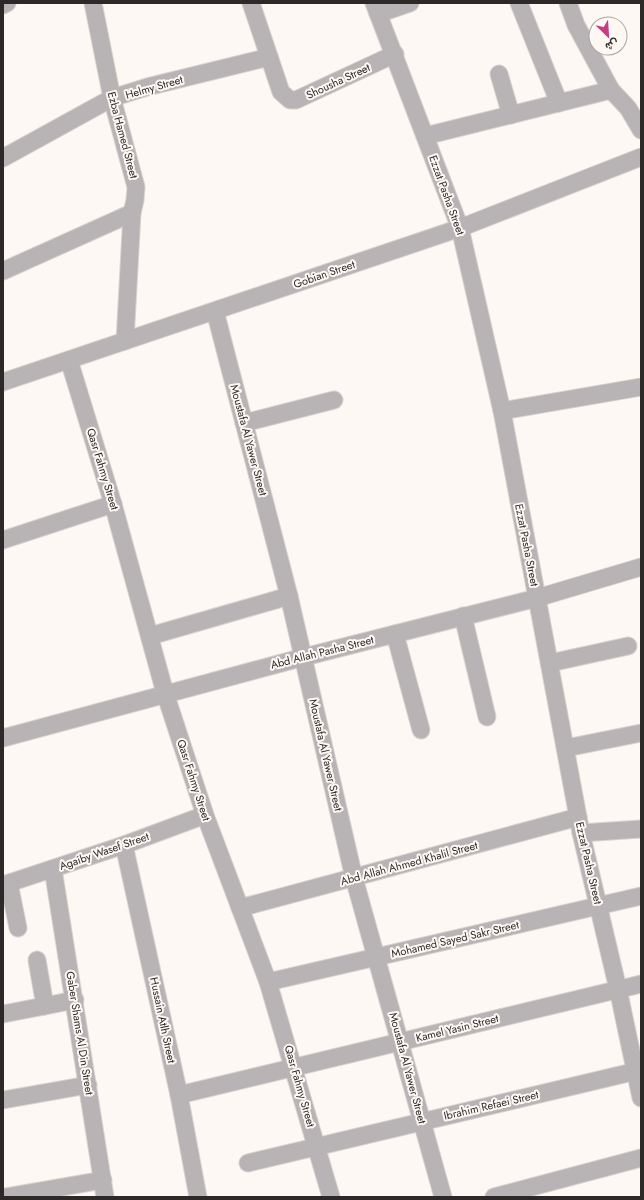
<svg xmlns="http://www.w3.org/2000/svg" width="644" height="1200" font-family="Jost,Vazirmatn,sans-serif">
<rect width="100%" height="100%" fill="#fef8f4"/>
<g fill="none" stroke-linecap="round" stroke-linejoin="round">
<g stroke="#d8d3cf" stroke-width="19">
<g id="street">
<polyline points="93,3 112,98 136,187 135,200 132,213 125,341"/>
<polyline points="251,3 281,92 290,100 296,100 395,54"/>
<polyline points="374,3 460,228 502,411 581,833 618,989 641,1098"/>
<polyline points="519,3 559,103"/>
<polyline points="568,3 576,25 611,90 628,108 641,130"/>
<polyline points="3,5 7,3"/>
<polyline points="378,14 410,3"/>
<polyline points="499,74 511,115"/>
<polyline points="425,136 611,90"/>
<polyline points="3,158 112,98 147,87 269,57"/>
<polyline points="3,271 132,213"/>
<polyline points="215,311 289,596 354,878 443,1197"/>
<polyline points="69,360 113,504 165,693 205,815 268,982 331,1197"/>
<polyline points="3,382 460,228 641,157"/>
<polyline points="502,411 641,387"/>
<polyline points="244,423 334,400"/>
<polyline points="3,540 113,504"/>
<polyline points="463,616 487,717"/>
<polyline points="395,634 421,730"/>
<polyline points="150,636 289,596"/>
<polyline points="550,663 628,646"/>
<polyline points="3,738 304,657 537,598 641,567"/>
<polyline points="566,748 641,733"/>
<polyline points="581,833 641,829"/>
<polyline points="124,845 179,1095 198,1197"/>
<polyline points="53,869 105,1197"/>
<polyline points="9,883 18,928"/>
<polyline points="3,885 124,845 205,815"/>
<polyline points="240,908 578,817"/>
<polyline points="37,960 45,1006"/>
<polyline points="268,982 641,896"/>
<polyline points="3,1014 75,1000"/>
<polyline points="179,1095 641,984"/>
<polyline points="3,1100 88,1085"/>
<polyline points="248,1163 641,1070"/>
<polyline points="5,1197 103,1180"/>
<polyline points="494,1197 641,1158"/>
</g>
</g>
<use href="#street" stroke="#b8b3b4" stroke-width="17"/>
</g>
<g text-anchor="middle" dominant-baseline="central" stroke-width="4" stroke-linejoin="round" paint-order="stroke">
<g font-size="11" fill="#2c2928" stroke="#fef8f4">
<text transform="translate(338 81) rotate(-25)">Shousha Street</text>
<text transform="translate(154 87) rotate(-16)">Helmy Street</text>
<text transform="translate(123 135) rotate(75)">Ezba Hamed Street</text>
<text transform="translate(447 195) rotate(70)">Ezzat Pasha Street</text>
<text transform="translate(324 274) rotate(-19)">Gobian Street</text>
<text transform="translate(249 440) rotate(75)">Moustafa Al Yawer Street</text>
<text transform="translate(103 469) rotate(73)">Qasr Fahmy Street</text>
<text transform="translate(527 545) rotate(79)">Ezzat Pasha Street</text>
<text transform="translate(322 652) rotate(-14)">Abd Allah Pasha Street</text>
<text transform="translate(326 755) rotate(77)">Moustafa Al Yawer Street</text>
<text transform="translate(194 780) rotate(72)">Qasr Fahmy Street</text>
<text transform="translate(104 851) rotate(-19)">Agaiby Wasef Street</text>
<text transform="translate(409 863) rotate(-15)">Abd Allah Ahmed Khalil Street</text>
<text transform="translate(589 863) rotate(77)">Ezzat Pasha Street</text>
<text transform="translate(455 939) rotate(-13)">Mohamed Sayed Sakr Street</text>
<text transform="translate(163 1020) rotate(78)">Hussain Atlh Street</text>
<text transform="translate(457 1028) rotate(-14)">Kamel Yasin Street</text>
<text transform="translate(80 1033) rotate(81)">Gaber Shams Al Din Street</text>
<text transform="translate(408 1068) rotate(75)">Moustafa Al Yawer Street</text>
<text transform="translate(300 1086) rotate(74)">Qasr Fahmy Street</text>
<text transform="translate(491 1105) rotate(-13)">Ibrahim Refaei Street</text>
</g>
</g>
<rect width="644" height="1200" fill="none" stroke="#2c2928" stroke-width="8"/>
<g transform="translate(608 36) rotate(155)"><circle r="19" fill="#fef8f4" stroke="#aaa5a2"/>
<path d="M0-3L7 15L0 10L-7 15Z" fill="#c43e7f"/>
<text y="-6" font-size="11" font-weight="bold" text-anchor="middle" fill="#2c2928">ش</text>
</g>
</svg>
